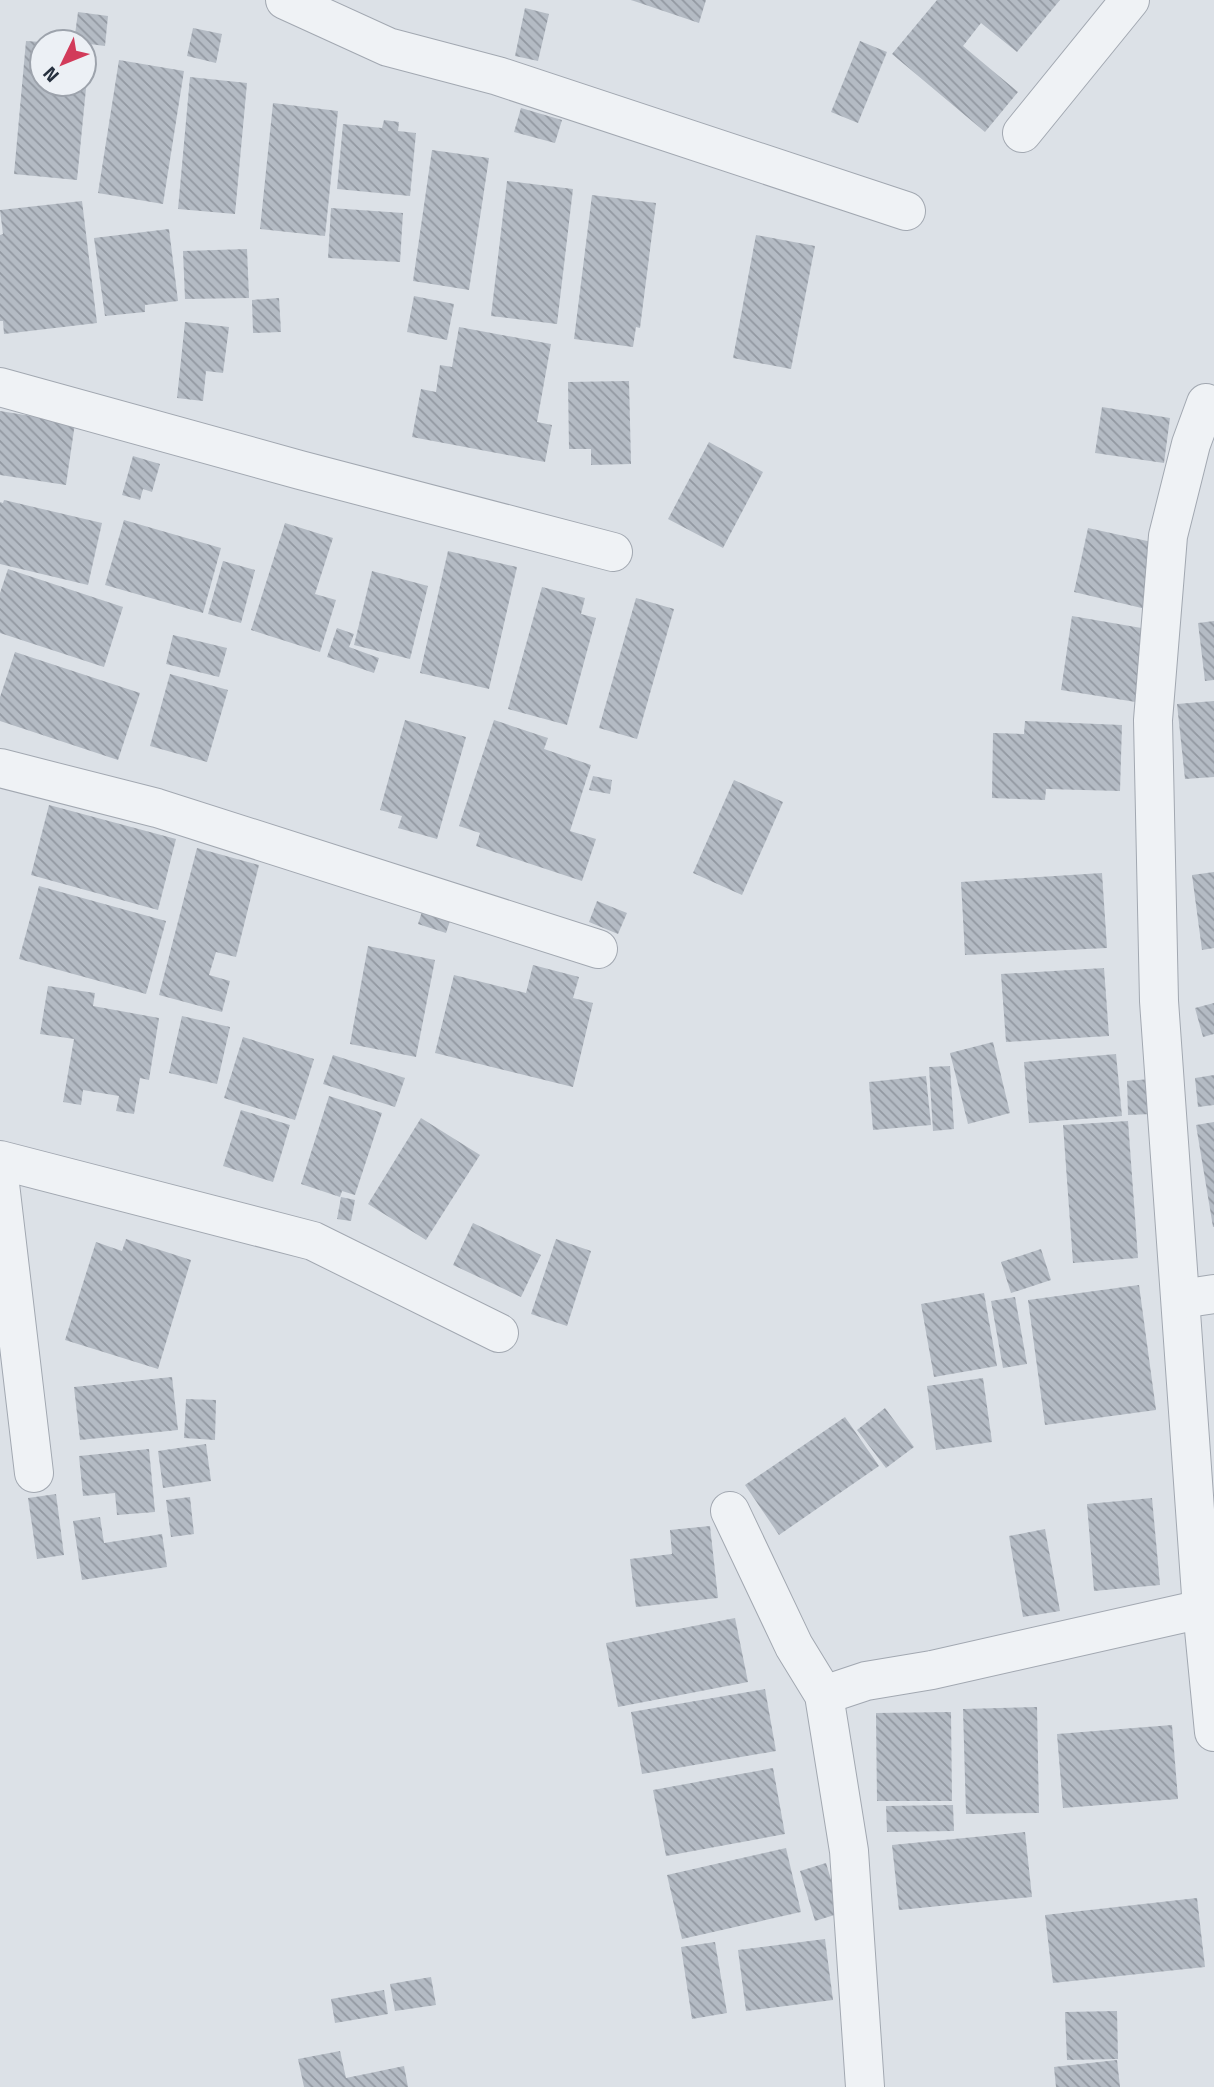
<svg xmlns="http://www.w3.org/2000/svg" width="1214" height="2087" font-family="'Titillium Web',sans-serif">
<defs>
<pattern id="building-back-hatch" width="6" height="6" patternUnits="userSpaceOnUse" patternTransform="scale(1.75)"><rect width="6" height="6" fill="#b4bbc4"/><path d="M-1 5l2 2M0 0l6 6M5-1l2 2" fill="none" stroke="#9298a1"/></pattern>
</defs>
<rect width="100%" height="100%" fill="#dce1e7"/>
<g fill="url(#building-back-hatch)">
<polygon points="631,0 706,0 699,23"/>
<polygon points="937,0 1060,0 1017,52 981,23 963,46 1018,92 985,132 892,54"/>
<polygon points="525,8 549,14 538,61 515,56"/>
<polygon points="78,12 108,16 105,46 74,42"/>
<polygon points="193,28 222,34 216,63 187,56"/>
<polygon points="26,41 42,42 42,84 84,84 84,47 90,48 77,180 14,174"/>
<polygon points="860,41 887,52 858,123 831,112"/>
<polygon points="119,60 184,71 163,204 98,193"/>
<polygon points="190,77 247,83 235,214 178,209"/>
<polygon points="273,103 338,111 325,236 260,229"/>
<polygon points="521,108 562,120 555,143 514,132"/>
<polygon points="384,120 399,122 398,131 416,133 410,196 337,189 343,124 382,128"/>
<polygon points="432,150 489,158 469,290 413,281"/>
<polygon points="507,181 573,189 557,324 491,316"/>
<polygon points="592,195 656,203 640,328 636,327 633,347 574,339"/>
<polygon points="82,201 97,323 4,334 3,321 0,321 0,235 3,234 0,210"/>
<polygon points="331,208 403,213 400,262 328,258"/>
<polygon points="169,229 178,301 145,305 145,312 105,316 94,238"/>
<polygon points="756,235 815,246 791,369 733,358"/>
<polygon points="247,249 249,298 185,299 183,251"/>
<polygon points="414,296 454,304 447,340 407,332"/>
<polygon points="279,298 281,332 253,333 252,300"/>
<polygon points="185,322 229,327 223,373 206,371 203,401 177,398"/>
<polygon points="459,327 551,344 537,422 552,425 545,462 412,437 421,389 436,392 440,365 452,367"/>
<polygon points="629,381 631,464 591,465 591,449 569,449 568,382"/>
<polygon points="1102,407 1170,418 1164,463 1095,453"/>
<polygon points="0,411 75,423 66,485 0,475"/>
<polygon points="709,442 763,472 723,548 668,519"/>
<polygon points="133,456 160,464 152,492 143,489 140,500 122,495"/>
<polygon points="4,500 102,523 88,585 0,564 0,502 3,503"/>
<polygon points="124,520 221,548 203,613 105,585"/>
<polygon points="285,523 333,538 315,594 336,600 320,652 251,630"/>
<polygon points="1088,528 1161,544 1146,609 1074,592"/>
<polygon points="448,551 517,567 489,689 420,673"/>
<polygon points="223,561 255,570 241,623 208,614"/>
<polygon points="8,569 123,607 104,667 0,633 0,593"/>
<polygon points="372,571 428,586 410,659 354,645"/>
<polygon points="542,587 585,598 581,614 596,618 567,725 508,709"/>
<polygon points="636,598 674,609 637,739 599,728"/>
<polygon points="1072,616 1153,630 1142,703 1061,690"/>
<polygon points="1214,621 1214,680 1205,681 1198,623"/>
<polygon points="337,628 354,634 349,647 379,658 374,673 327,657"/>
<polygon points="173,635 227,648 219,677 166,664"/>
<polygon points="15,652 140,693 118,760 0,721 0,697"/>
<polygon points="170,674 228,690 207,762 150,746"/>
<polygon points="1214,701 1214,777 1185,779 1177,704"/>
<polygon points="405,720 466,737 437,839 398,828 402,816 380,810"/>
<polygon points="494,720 548,738 544,749 591,765 570,831 596,839 582,881 476,846 480,833 459,826"/>
<polygon points="1025,721 1122,725 1120,791 1046,789 1045,800 992,798 993,733 1024,734"/>
<polygon points="593,776 612,780 610,794 589,790"/>
<polygon points="734,780 783,802 742,895 693,873"/>
<polygon points="49,805 176,839 158,910 31,875"/>
<polygon points="197,848 259,865 236,957 216,952 209,975 230,981 222,1012 159,995"/>
<polygon points="1214,872 1214,948 1202,950 1192,875"/>
<polygon points="1102,873 1107,948 965,955 961,882"/>
<polygon points="39,886 166,921 146,994 19,959"/>
<polygon points="426,899 454,909 446,933 418,924"/>
<polygon points="597,901 627,913 618,934 589,922"/>
<polygon points="368,946 435,960 416,1057 350,1044"/>
<polygon points="533,965 579,977 573,998 593,1003 573,1087 435,1053 454,975 526,993"/>
<polygon points="1104,968 1109,1036 1006,1042 1001,974"/>
<polygon points="48,986 95,993 93,1006 159,1018 149,1080 140,1078 134,1114 116,1111 119,1096 83,1090 81,1105 63,1102 74,1039 40,1034"/>
<polygon points="1214,1003 1214,1034 1203,1037 1195,1008"/>
<polygon points="182,1016 230,1027 217,1084 169,1073"/>
<polygon points="243,1037 314,1059 295,1120 224,1098"/>
<polygon points="993,1042 1010,1113 968,1124 950,1053"/>
<polygon points="1116,1054 1122,1116 1029,1123 1024,1062"/>
<polygon points="333,1055 405,1078 395,1107 323,1084"/>
<polygon points="950,1066 954,1129 933,1131 929,1067"/>
<polygon points="1214,1075 1214,1105 1198,1107 1195,1078"/>
<polygon points="926,1076 931,1125 873,1130 869,1082"/>
<polygon points="1150,1079 1152,1114 1128,1115 1127,1081"/>
<polygon points="329,1096 382,1113 355,1195 342,1191 340,1197 301,1184"/>
<polygon points="241,1110 290,1125 273,1182 223,1166"/>
<polygon points="421,1118 480,1155 426,1240 368,1204"/>
<polygon points="1128,1121 1138,1258 1073,1263 1063,1125"/>
<polygon points="1214,1122 1214,1227 1213,1227 1196,1125"/>
<polygon points="341,1197 355,1200 351,1221 337,1219"/>
<polygon points="473,1223 541,1255 521,1297 453,1265"/>
<polygon points="126,1239 191,1260 158,1369 65,1340 96,1242 122,1251"/>
<polygon points="556,1239 591,1251 567,1326 531,1314"/>
<polygon points="1041,1249 1051,1280 1011,1293 1001,1262"/>
<polygon points="1139,1285 1156,1410 1045,1425 1028,1300"/>
<polygon points="984,1293 997,1366 934,1377 921,1304"/>
<polygon points="1015,1297 1027,1364 1003,1368 991,1301"/>
<polygon points="172,1377 178,1430 80,1440 74,1387"/>
<polygon points="983,1378 992,1442 936,1450 927,1386"/>
<polygon points="186,1399 216,1400 215,1440 184,1438"/>
<polygon points="885,1408 914,1447 886,1468 857,1430"/>
<polygon points="845,1417 879,1466 779,1535 745,1485"/>
<polygon points="206,1444 211,1481 163,1488 158,1451"/>
<polygon points="149,1449 155,1512 117,1515 115,1493 83,1496 79,1456"/>
<polygon points="56,1494 64,1555 37,1559 28,1498"/>
<polygon points="190,1497 194,1534 171,1537 166,1500"/>
<polygon points="1152,1498 1160,1585 1094,1591 1087,1504"/>
<polygon points="100,1517 104,1543 162,1534 167,1567 82,1580 73,1521"/>
<polygon points="710,1526 718,1598 636,1607 630,1559 672,1554 670,1530"/>
<polygon points="1045,1529 1060,1611 1023,1617 1009,1536"/>
<polygon points="735,1618 748,1682 618,1707 606,1643"/>
<polygon points="765,1689 776,1751 642,1774 631,1712"/>
<polygon points="1037,1707 1039,1813 966,1814 963,1709"/>
<polygon points="951,1712 952,1801 877,1801 876,1713"/>
<polygon points="1172,1725 1178,1799 1063,1808 1057,1734"/>
<polygon points="773,1768 785,1834 666,1856 653,1790"/>
<polygon points="953,1805 954,1831 887,1832 886,1806"/>
<polygon points="1025,1832 1032,1897 899,1910 892,1845"/>
<polygon points="786,1848 801,1912 682,1939 667,1875"/>
<polygon points="826,1863 841,1913 815,1921 800,1871"/>
<polygon points="1197,1898 1205,1967 1053,1983 1045,1915"/>
<polygon points="825,1939 833,2000 746,2011 738,1950"/>
<polygon points="715,1942 727,2013 692,2019 681,1947"/>
<polygon points="431,1977 436,2005 395,2011 390,1984"/>
<polygon points="384,1990 388,2014 335,2023 331,1999"/>
<polygon points="1117,2011 1118,2059 1067,2060 1065,2012"/>
<polygon points="340,2051 346,2078 404,2066 408,2087 304,2087 298,2059"/>
<polygon points="1117,2060 1120,2087 1056,2087 1054,2067"/>
</g>
<g fill="none" stroke-linecap="round" stroke-linejoin="round">
<g stroke="#a2a8b1" stroke-width="40">
<g id="minor">
<polyline points="285,0 388,47 498,76 906,211"/>
<polyline points="1022,133 1130,0"/>
<polyline points="0,387 300,470 613,552"/>
<polyline points="1206,403 1191,444 1168,536 1153,720 1159,1001 1202,1609 1214,1732"/>
<polyline points="0,768 157,808 598,949"/>
<polyline points="0,1160 313,1241 499,1333"/>
<polyline points="0,1184 34,1473"/>
<polyline points="1181,1299 1214,1294"/>
<polyline points="730,1511 794,1646 824,1695 849,1851 865,2087"/>
<polyline points="824,1695 866,1681 932,1670 1202,1609"/>
</g>
</g>
<use href="#minor" stroke="#eff2f5" stroke-width="38"/>
</g>
<g transform="translate(63 63) rotate(227)"><circle r="33" fill="#ecf0f5" stroke="#9da3ac" stroke-width="2"/>
<path d="M0-5L12 26L0 18L-12 26Z" fill="#d23b5a"/>
<text y="-10" font-size="19" font-weight="bold" text-anchor="middle" fill="#26303e">N</text>
</g>
</svg>
